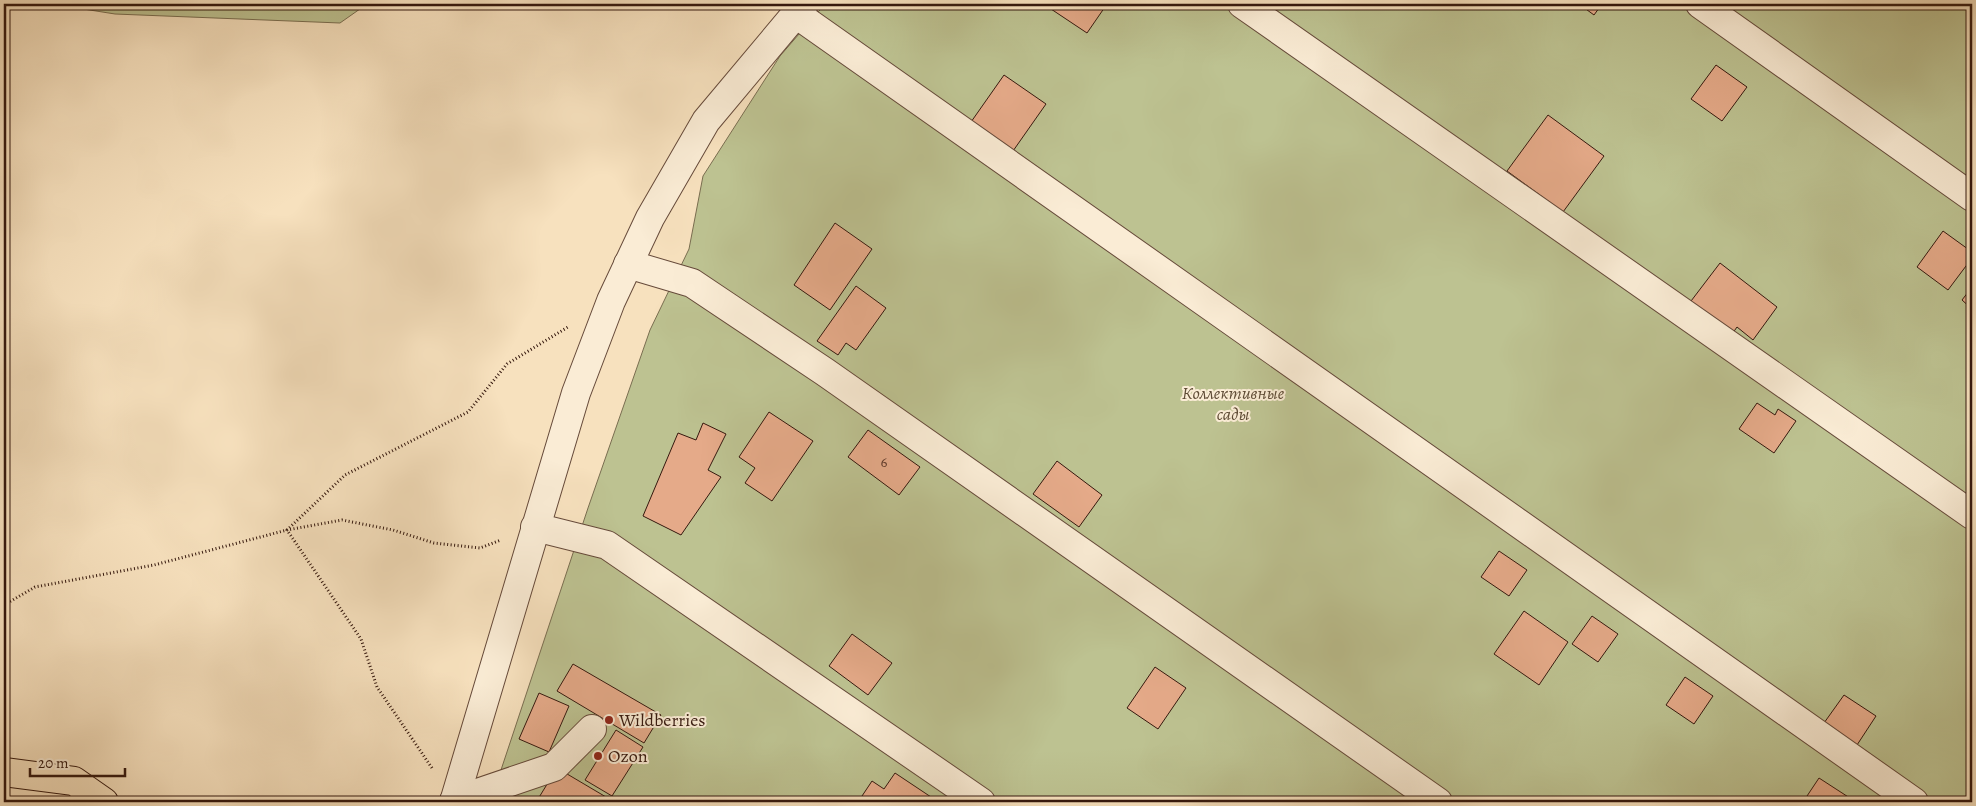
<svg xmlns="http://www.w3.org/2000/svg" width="1976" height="806" font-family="Alegreya,serif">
<rect width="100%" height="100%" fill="#f7e1be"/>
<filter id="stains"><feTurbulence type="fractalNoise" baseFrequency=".004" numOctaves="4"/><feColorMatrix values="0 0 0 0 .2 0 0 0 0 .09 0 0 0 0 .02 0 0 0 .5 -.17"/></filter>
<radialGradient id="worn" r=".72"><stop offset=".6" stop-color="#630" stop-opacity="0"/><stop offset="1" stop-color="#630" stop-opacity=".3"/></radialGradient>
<g fill="#bdc291" stroke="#796d50">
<polygon points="52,4 367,4 340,23 115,14"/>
<polygon points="825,4 1972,4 1972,802 493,802 498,779 588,508 650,330 689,249 703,176 780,56"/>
</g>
<g fill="#e5aa89" stroke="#35180e">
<polygon points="1055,4 1107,4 1087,33 1051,9"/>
<polygon points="1579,4 1602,4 1594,15"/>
<polygon points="1716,65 1747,87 1722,121 1691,99"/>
<polygon points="1004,75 1046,104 1013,151 971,122"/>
<polygon points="1548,115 1604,156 1563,212 1507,171"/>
<polygon points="835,223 872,249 830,310 794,285"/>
<polygon points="1943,231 1972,252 1972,258 1948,290 1917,267"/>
<polygon points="1720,263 1777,307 1753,340 1737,327 1730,337 1688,305"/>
<polygon points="856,286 886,308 856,350 846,343 838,355 817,341"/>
<polygon points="1972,287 1972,309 1962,300"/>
<polygon points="1757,403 1775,415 1778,409 1796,421 1774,453 1739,429"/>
<polygon points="769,412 813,441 772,501 745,483 755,468 739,457"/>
<polygon points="703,423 726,434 708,470 721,477 681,535 643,516 678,433 696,440"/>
<polygon points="868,430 920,467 899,495 848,457"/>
<polygon points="1057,461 1102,495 1079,527 1033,494"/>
<polygon points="1499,551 1527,570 1509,596 1481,577"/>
<polygon points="1524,611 1568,642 1539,685 1494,654"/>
<polygon points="1592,616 1618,634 1598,662 1572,644"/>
<polygon points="852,634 892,663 868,695 829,666"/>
<polygon points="573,664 661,715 644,743 557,691"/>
<polygon points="1155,667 1186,688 1158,729 1127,708"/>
<polygon points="1685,677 1713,696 1694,724 1666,705"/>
<polygon points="539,693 569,706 549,752 519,739"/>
<polygon points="1844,695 1876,716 1857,745 1824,723"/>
<polygon points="616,730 643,747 612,796 585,780"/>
<polygon points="557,768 606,797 603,802 544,802 538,799"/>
<polygon points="895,773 931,797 927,802 858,802 872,781 884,789"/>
<polygon points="1819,778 1856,802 1803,802"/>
</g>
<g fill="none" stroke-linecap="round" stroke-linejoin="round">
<g stroke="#664a3a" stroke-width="30">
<g id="minor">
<polyline points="1242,4 1972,515"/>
<polyline points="1700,4 1972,197"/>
<polyline points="796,14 1914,802"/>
<polyline points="628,264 692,283 825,372 1438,802"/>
<polyline points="535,527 607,545 981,802"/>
<polyline points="454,801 554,767 592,729"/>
<polyline points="454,802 576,393 611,301 650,218 706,121 804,4"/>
</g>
</g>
<g stroke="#35180e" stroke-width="30">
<polyline id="major" points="4,772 74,781 104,802"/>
</g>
<g stroke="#35180e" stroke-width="3" stroke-dasharray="1 2.5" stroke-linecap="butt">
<polyline points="4,605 35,587 154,565 287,530 342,520 393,530 434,543 480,548 501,540"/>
<polyline points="432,768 377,687 361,639 287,530 345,475 468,412 507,364 568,327"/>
</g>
<use href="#minor" stroke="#faecd5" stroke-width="28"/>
<use href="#major" stroke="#f7e1be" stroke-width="28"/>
</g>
<g fill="#8f2418" stroke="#faecd5" stroke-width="2">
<circle cx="609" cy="720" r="5"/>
<circle cx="598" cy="756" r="5"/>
</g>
<g text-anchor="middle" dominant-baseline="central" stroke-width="4" stroke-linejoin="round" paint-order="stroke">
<g font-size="15" fill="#613c2d">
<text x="884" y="462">6</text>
</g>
<g font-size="18" font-style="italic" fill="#5e4b35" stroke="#faecd5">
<text x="1233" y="393">Коллективные<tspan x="1233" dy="21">сады</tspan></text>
</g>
<g font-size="18" fill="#35180e" stroke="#faecd5" text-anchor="start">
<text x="619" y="720">Wildberries</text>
<text x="608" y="756">Ozon</text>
</g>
</g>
<rect width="1976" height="806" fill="none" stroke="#f7e1be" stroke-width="20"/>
<rect x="5" y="5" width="1966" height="796" fill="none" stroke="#35180e" stroke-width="2.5"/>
<rect x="10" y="10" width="1956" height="786" fill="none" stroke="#35180e"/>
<path d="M30 768v8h95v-8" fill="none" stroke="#35180e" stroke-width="2.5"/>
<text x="38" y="768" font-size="15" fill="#35180e" stroke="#faecd5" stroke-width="4" paint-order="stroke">20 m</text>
<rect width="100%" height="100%" filter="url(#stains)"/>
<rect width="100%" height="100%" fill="url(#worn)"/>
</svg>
